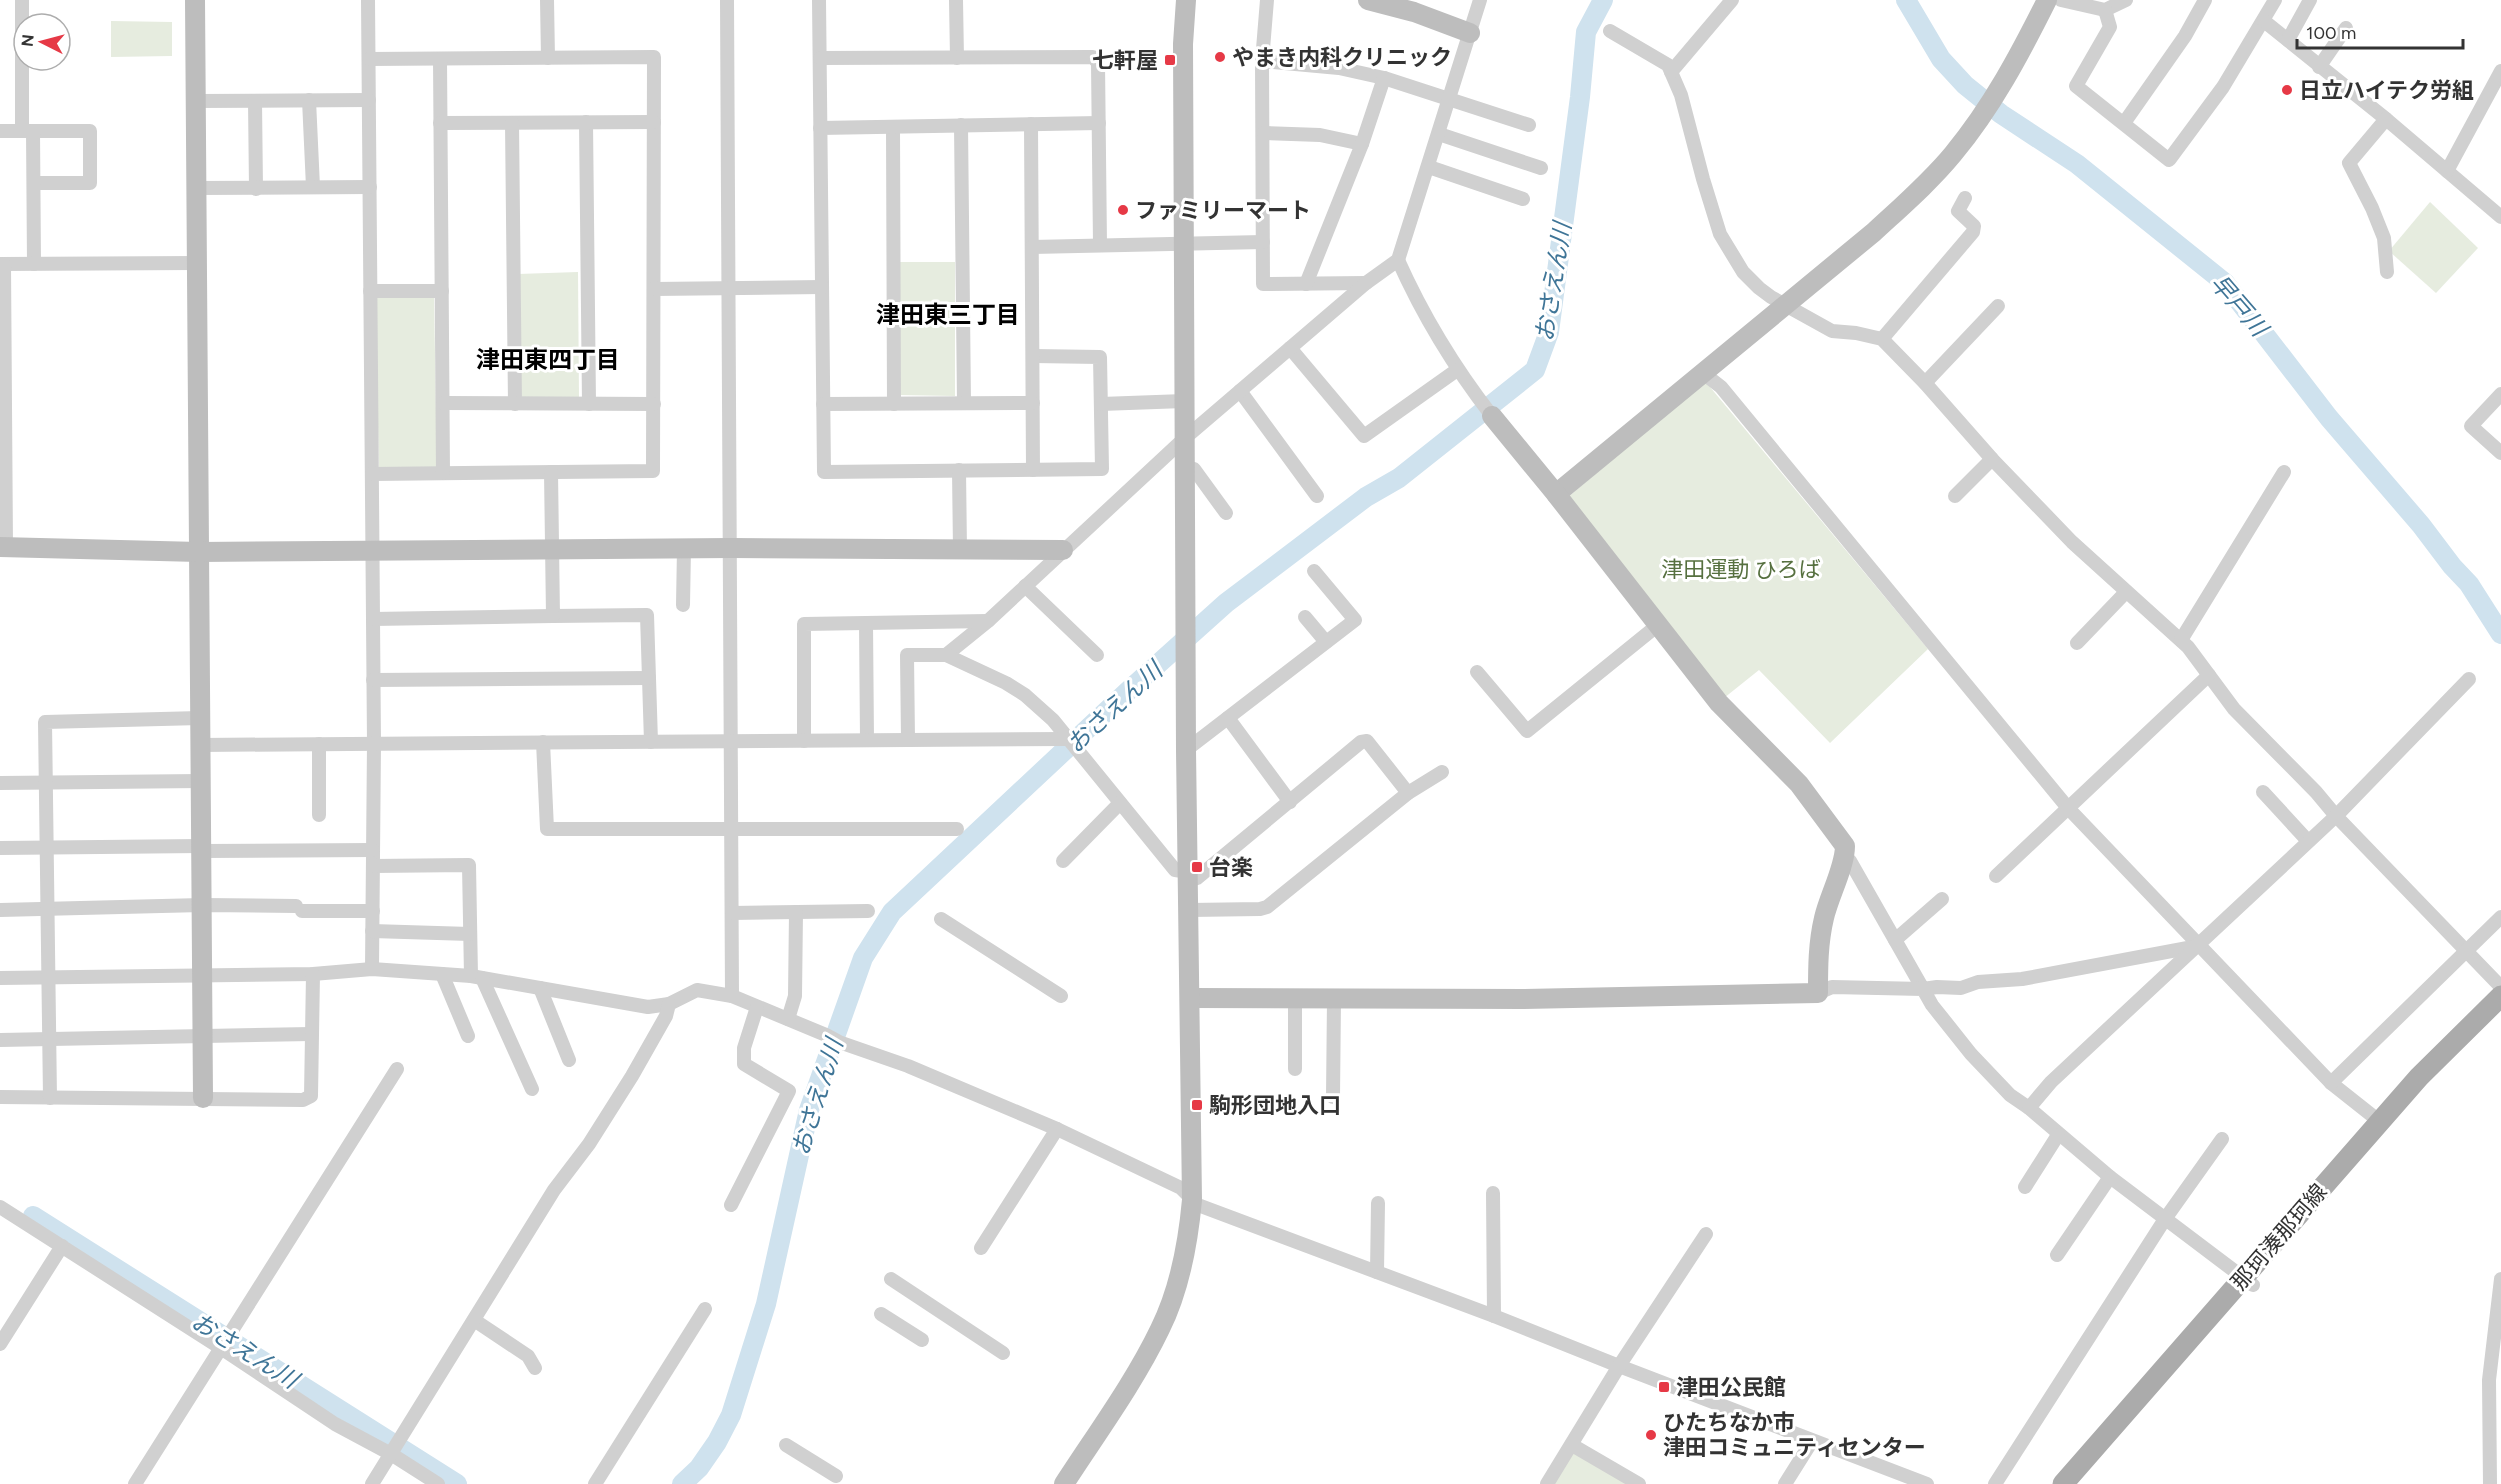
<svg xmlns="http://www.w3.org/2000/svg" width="2501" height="1484" font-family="Figtree,'Noto Sans JP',sans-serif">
<rect width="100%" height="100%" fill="#fff"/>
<g fill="#e6ecdf">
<polygon points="111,21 172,22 172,56 111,57"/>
<polygon points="2430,202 2478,248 2436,293 2389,251"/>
<polygon points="898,262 955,262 955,396 898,395"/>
<polygon points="578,272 579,400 519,401 518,274"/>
<polygon points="375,296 434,296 437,471 379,469"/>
<polygon points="1705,381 1928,649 1830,743 1759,670 1724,698 1567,498"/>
<polygon points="1570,1450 1631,1484 1550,1484"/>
</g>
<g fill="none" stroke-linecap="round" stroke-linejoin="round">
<g stroke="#cfe2ee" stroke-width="20">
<polyline points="1906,0 1941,59 1965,85 2001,114 2077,164 2225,283 2329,418 2421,525 2452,566 2469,584 2501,634"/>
<polyline points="33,1216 457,1484"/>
<polyline points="682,1484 699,1468 717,1442 731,1415 766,1304 809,1110 863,958 892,912 1128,691 1226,603 1366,497 1399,478 1535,370 1549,332 1580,97 1586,32 1603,0"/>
</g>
<g stroke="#d0d0d0" stroke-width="14">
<polyline points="22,0 22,131"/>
<polyline points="368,0 374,743 372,969"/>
<polyline points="547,0 548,58"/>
<polyline points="727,0 732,996"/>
<polyline points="819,0 824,472 1102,469 1100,357 1033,356"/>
<polyline points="956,0 957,58"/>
<polyline points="1267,0 1262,61 1263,284 1366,283"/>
<polyline points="2061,0 2105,10 2126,0"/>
<polyline points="2105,10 2110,27 2076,86 2169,160 2223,87 2275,0"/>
<polyline points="2264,21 2386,119 2501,217"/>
<polyline points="1610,31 1668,65 1681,95 1703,179 1720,234 1743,272 1759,288 1771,297 1832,331 1856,333 1882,339 1925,383 1992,459 2072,542 2188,647 2234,709 2316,792 2336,816 2501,987"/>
<polyline points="2288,40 2310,0"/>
<polyline points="820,58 1093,57 1098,63 1100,245"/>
<polyline points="369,59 654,57 653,471 372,474"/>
<polyline points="440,59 443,473"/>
<polyline points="1262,61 1339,68 1384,78 1529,125"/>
<polyline points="2319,67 2346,28"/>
<polyline points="1671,72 1732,0"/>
<polyline points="309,100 313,187"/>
<polyline points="195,101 369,100"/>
<polyline points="255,101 256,189"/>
<polyline points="2386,119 2349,163 2372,208 2384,238 2387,272"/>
<polyline points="586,122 589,404"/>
<polyline points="440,123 654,122"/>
<polyline points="512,123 515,404"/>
<polyline points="2124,123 2185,36 2205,0"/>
<polyline points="1031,124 1033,470"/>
<polyline points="961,125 964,403"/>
<polyline points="893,127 894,404"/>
<polyline points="820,128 1099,123"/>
<polyline points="0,131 90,131 90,183 34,183"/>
<polyline points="33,131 34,264"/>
<polyline points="1264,133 1320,135 1362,144"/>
<polyline points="1439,134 1541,168"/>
<polyline points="1429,167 1523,199"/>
<polyline points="2447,171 2501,71"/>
<polyline points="196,188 370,187"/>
<polyline points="1032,247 1263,242"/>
<path d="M1398 260C1423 316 1454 367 1492 416"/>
<polyline points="0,264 197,263"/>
<polyline points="4,264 6,547"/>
<polyline points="1306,284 1362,144 1384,78"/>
<polyline points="654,289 822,287"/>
<polyline points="370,291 442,291"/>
<polyline points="1882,339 1973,232 1974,226 1958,211 1965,198"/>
<polyline points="1290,348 1364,436 1457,370"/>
<polyline points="1703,373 1721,387 2068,808 2331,1083 2379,1121"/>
<polyline points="1925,383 1998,306"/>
<polyline points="1240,391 1317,496"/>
<polyline points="2501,394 2471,426 2501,453"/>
<polyline points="443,403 654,404"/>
<polyline points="823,404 1033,403"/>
<polyline points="1101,404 1184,401"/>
<polyline points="1186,468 1194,469 1226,513"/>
<polyline points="959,470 960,550"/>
<polyline points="551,472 553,616 647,615 651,742"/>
<polyline points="1955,496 1992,459"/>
<polyline points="1025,586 1097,655"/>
<polyline points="683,605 684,548"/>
<polyline points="1305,617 1326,642"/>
<polyline points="373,619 553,616"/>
<polyline points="866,623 867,740"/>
<polyline points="2181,640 2284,472"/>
<polyline points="2077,643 2126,592"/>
<polyline points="946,655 988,621 1185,438 1366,283 1398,260 1480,0"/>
<polyline points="1477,672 1527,731 1658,625"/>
<polyline points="373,680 649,678"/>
<polyline points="1228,718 1290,802"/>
<polyline points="908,740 907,655 946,655 1006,683 1025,695 1053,720 1175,870 1189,872"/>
<polyline points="804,741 804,624 988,621"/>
<polyline points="543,742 547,829 957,829"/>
<polyline points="319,744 319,815"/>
<polyline points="200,745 1067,739"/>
<polyline points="1186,750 1355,620 1314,571"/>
<polyline points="0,783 201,781"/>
<polyline points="2263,792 2308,841"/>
<polyline points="0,848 201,846"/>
<polyline points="201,851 373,850"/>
<polyline points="1845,857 1850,861 1923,989 1937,987 1961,988 1978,982 2022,979 2193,947"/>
<polyline points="1063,861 1120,803"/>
<polyline points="373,866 469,865 471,976"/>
<polyline points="1996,876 2209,675"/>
<polyline points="1189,881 1197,878 1361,742 1367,741 1408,793"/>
<polyline points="0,910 202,905 296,906"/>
<polyline points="1190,910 1260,909 1267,907 1408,793 1442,772"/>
<polyline points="302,911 373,911"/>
<polyline points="732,913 868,911"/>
<polyline points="941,919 1061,996"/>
<polyline points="372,931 470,934"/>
<polyline points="1895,940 1942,899"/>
<polyline points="442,974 468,1036"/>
<polyline points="0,978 313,974 372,969 471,976 648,1007 669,1004 697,990 732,996 826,1035 839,1042 908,1066 1057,1129 1181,1188 1198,1205 1494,1316 1619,1366 1927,1484"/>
<polyline points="482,978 532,1089"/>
<polyline points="540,988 569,1060"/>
<polyline points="1818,993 1832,987 1923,989 1932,1005 1971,1054 2010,1095 2029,1108 2110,1177 2253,1285"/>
<polyline points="1295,1000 1295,1069"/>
<polyline points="788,1019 795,996 796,912"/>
<polyline points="0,1040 311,1034"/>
<polyline points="2331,1083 2501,917"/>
<polyline points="0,1097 303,1100 311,1096 313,974"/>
<polyline points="1333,1097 1334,999"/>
<polyline points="50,1098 45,722 200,718"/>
<polyline points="2029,1108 2051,1082 2336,816 2469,679"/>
<polyline points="2025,1187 2058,1135"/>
<polyline points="1493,1193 1494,1316"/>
<polyline points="731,1205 789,1091 744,1064 744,1048 757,1007"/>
<polyline points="0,1207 221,1348 335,1424 391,1454 438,1484"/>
<polyline points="981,1248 1057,1129"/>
<polyline points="2057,1255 2110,1177"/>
<polyline points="1377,1272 1378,1203"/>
<polyline points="891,1279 1003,1353"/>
<polyline points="881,1314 922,1340"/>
<polyline points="474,1320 528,1356 535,1368"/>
<polyline points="0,1344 62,1246"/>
<polyline points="786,1445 836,1476"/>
<polyline points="1572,1445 1639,1484"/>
<polyline points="135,1484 397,1069"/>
<polyline points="372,1484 554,1190 589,1144 632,1076 666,1016 669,1004"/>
<polyline points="595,1484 705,1309"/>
<polyline points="1547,1484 1619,1366 1706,1234"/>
<polyline points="1785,1484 1812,1441"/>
<polyline points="1995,1484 2165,1219 2222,1139"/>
<polyline points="2490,1484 2489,1380 2501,1279"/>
</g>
<g stroke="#bdbdbd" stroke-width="20">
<polyline points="195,0 203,1098"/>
<polyline points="1368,0 1414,12 1470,33"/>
<path d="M1556 494 1874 232C1901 207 1930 182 1953 154 1992 107 2020 54 2047 0"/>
<polyline points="0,547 199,552 731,548 1063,550"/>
<path d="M1191 998 1524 999 1818 993C1818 968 1818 943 1824 918 1829 896 1845 867 1845 846L1799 784 1719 703 1556 494 1492 416"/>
<path d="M1064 1484C1097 1433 1134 1383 1160 1329 1180 1289 1188 1244 1192 1200L1186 750 1183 44 1186 0"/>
</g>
<polyline stroke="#ababab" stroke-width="21" points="2063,1484 2419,1077 2501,996"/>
</g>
<g fill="#e63946" stroke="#fff" stroke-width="2">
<circle cx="1220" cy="57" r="6"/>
<rect x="1164" y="54" width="12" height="12" rx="3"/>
<circle cx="2287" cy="90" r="6"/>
<circle cx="1123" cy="210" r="6"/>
<rect x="1191" y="861" width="12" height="12" rx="3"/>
<rect x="1191" y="1099" width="12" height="12" rx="3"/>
<rect x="1658" y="1381" width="12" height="12" rx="3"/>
<circle cx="1651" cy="1435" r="6"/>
</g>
<g text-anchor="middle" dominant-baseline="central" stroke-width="6" stroke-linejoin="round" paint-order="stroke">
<g font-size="22" font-weight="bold" fill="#333" stroke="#fff" text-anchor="start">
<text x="1232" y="57">やまき内科クリニック</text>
<text x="1158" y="60" text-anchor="end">七軒屋</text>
<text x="2299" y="90">日立ハイテク労組</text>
<text x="1135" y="210">ファミリーマート</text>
<text x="1209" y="867">台楽</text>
<text x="1209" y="1105">駒形団地入口</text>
<text x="1676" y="1387">津田公民館</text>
<text x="1663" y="1422">ひたちなか市<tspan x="1663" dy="25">津田コミュニティセンター</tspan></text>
</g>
<g font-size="22" fill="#56703f" stroke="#fff">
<text x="1741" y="569">津田運動 ひろば</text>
</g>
<g font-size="22" fill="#333" stroke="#fff">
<text transform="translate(2279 1237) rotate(-49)">那珂湊那珂線</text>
</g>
<g font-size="24" font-style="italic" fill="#3f7597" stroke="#fff">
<text transform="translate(1553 282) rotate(-81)">おさえん川</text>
<text transform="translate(2239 305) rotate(49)">早戸川</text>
<text transform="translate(1114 707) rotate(-43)">おさえん川</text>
<text transform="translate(817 1097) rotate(-73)">おさえん川</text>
<text transform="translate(245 1350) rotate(32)">おさえん川</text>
</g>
<g font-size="24" font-weight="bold" fill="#000" stroke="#fff">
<text x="948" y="314">津田東三丁目</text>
<text x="548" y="359">津田東四丁目</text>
</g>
</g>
<g transform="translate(42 42) rotate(276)"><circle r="28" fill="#ffffff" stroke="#adadad" stroke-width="1.5"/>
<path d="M0-4.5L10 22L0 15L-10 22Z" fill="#e63946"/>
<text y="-9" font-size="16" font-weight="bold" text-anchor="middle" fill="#333333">N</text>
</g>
<path d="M2297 39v9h166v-9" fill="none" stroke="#333333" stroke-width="3"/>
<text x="2306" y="39" font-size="18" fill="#333333" stroke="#ffffff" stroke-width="4.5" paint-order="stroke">100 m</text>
</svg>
